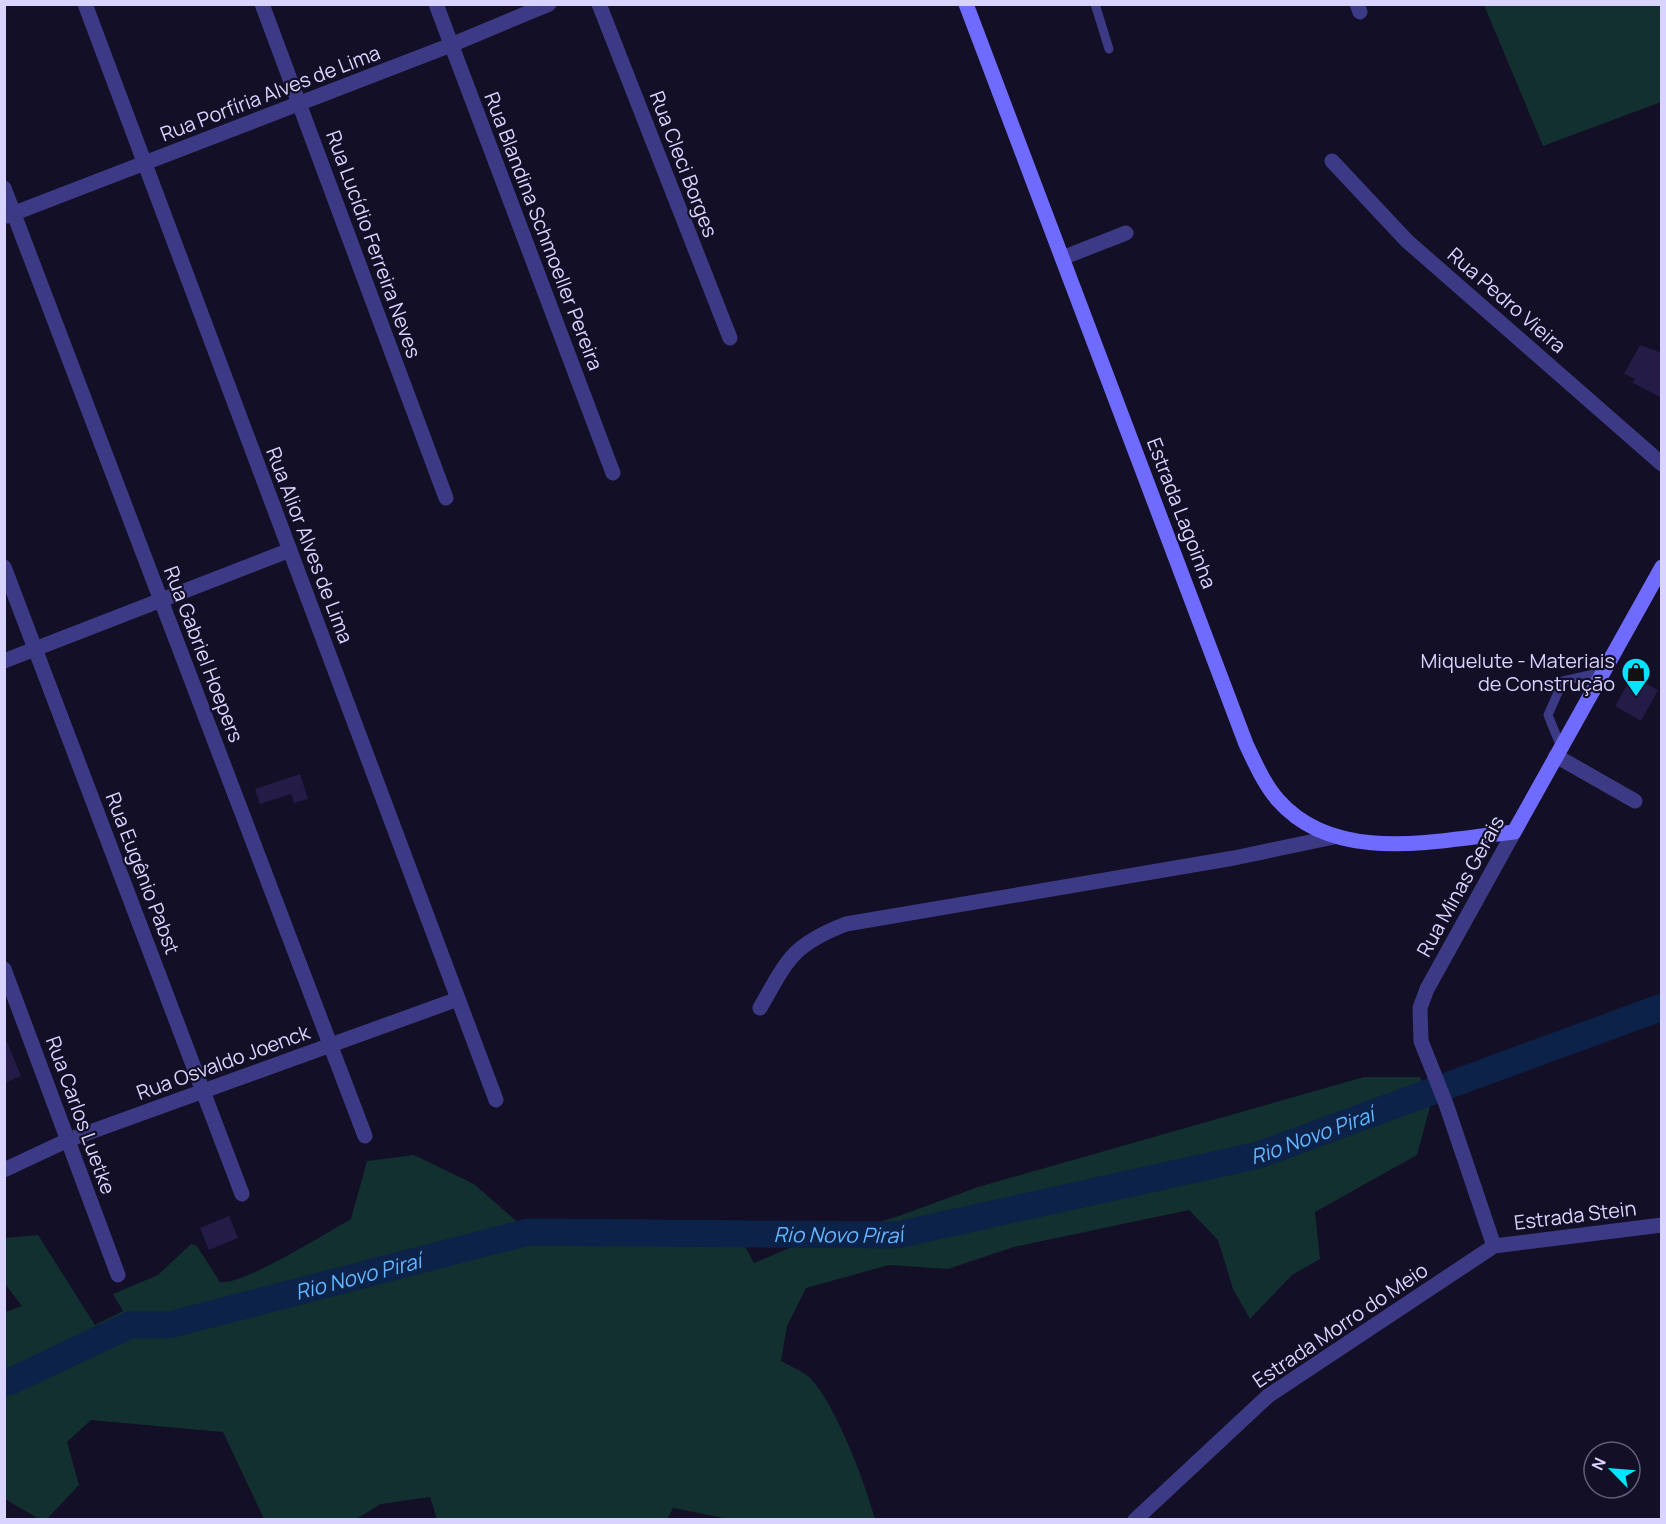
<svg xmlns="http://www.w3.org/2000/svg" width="1666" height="1524" font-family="Manrope,sans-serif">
<rect width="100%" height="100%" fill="#130f26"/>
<g fill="#12302f">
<polygon points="1484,5 1661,5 1661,102 1543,146"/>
<path d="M1364 1077H1420L1431 1103 1417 1155 1315 1212 1320 1259 1292 1275 1250 1319 1233 1289 1218 1240 1189 1210 1014 1247 948 1269 889 1265 806 1288 787 1326 781 1361C790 1366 802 1371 809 1377 835 1402 866 1485 875 1519L734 1520 673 1508 667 1520 437 1519 430 1497 381 1504 356 1519H264L223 1432 91 1420 67 1442 79 1485 47 1519H39L5 1499V1312L22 1306 5 1284V1238L38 1235 95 1325 123 1311 113 1294 158 1275 191 1244 197 1246 220 1282C240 1287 328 1232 351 1219L367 1161 414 1155 474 1184 529 1232 738 1234 754 1263 792 1247 896 1217 978 1187Z"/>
</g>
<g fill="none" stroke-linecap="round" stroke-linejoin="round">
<polyline stroke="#0c2248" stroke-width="4.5" points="4,1398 9,1382"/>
<path stroke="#0c2248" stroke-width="27" id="s1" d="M9 1382 130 1325H169L528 1232 897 1235 1259 1155 1662 1007"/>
</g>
<g fill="#241b47">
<polygon points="1640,345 1662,353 1662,398 1633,383 1635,379 1624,374"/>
<polygon points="1632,676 1658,690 1641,721 1615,706"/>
<polygon points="300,774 308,799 294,803 291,794 260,804 255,789"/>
<polygon points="7,1042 21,1076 5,1083 5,1043"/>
<polygon points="229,1216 238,1238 209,1250 200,1228"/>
</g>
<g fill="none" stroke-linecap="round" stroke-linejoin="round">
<g stroke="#3d3a85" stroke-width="9">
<polyline points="1095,4 1109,49"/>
<polyline points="1561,747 1548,715 1563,681 1603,672"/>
</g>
<g stroke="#3d3a85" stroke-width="15">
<polyline points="85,4 496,1100"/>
<polyline points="262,4 446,498"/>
<polyline points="436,4 613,473"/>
<polyline points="599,4 730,338"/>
<polyline points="1357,4 1360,12"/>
<polyline points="1332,161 1407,241 1662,464"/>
<polyline points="4,188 365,1136"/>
<polyline points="7,216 451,45 549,4"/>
<polyline points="1062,258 1126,233"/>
<polyline points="4,567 242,1194"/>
<polyline points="4,661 290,550"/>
<polyline points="1556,756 1635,801"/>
<polyline points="4,969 118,1275"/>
<path d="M760 1008C788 959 792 945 846 924L1234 858 1334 837"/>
<polyline points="4,1170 68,1140 458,999"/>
<polyline points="1494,1246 1446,1104 1421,1041 1420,1008 1427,989 1514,832"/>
<polyline points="1135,1520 1268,1396 1494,1246 1662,1225"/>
</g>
<path stroke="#6f6bff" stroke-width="15" d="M966 4 1246 744C1255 763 1264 784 1278 800 1336 866 1438 840 1514 832L1662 567"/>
</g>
<defs>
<g id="shop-pin" transform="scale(1.5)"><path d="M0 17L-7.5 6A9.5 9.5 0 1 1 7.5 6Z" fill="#00e5ff" stroke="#130f26"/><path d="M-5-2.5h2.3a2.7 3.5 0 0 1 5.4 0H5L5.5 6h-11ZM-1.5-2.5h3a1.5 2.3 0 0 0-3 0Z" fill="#111"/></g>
</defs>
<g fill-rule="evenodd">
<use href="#shop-pin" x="1636" y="672"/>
</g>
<g text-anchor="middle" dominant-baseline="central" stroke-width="4.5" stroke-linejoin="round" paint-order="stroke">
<g font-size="20" fill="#d9d4ff" stroke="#130f26">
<text transform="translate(270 93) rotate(-21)">Rua Porfíria Alves de Lima</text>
<text transform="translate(684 164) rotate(69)">Rua Cleci Borges</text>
<text transform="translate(544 231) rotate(69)">Rua Blandina Schmoeller Pereira</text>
<text transform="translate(374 244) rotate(70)">Rua Lucídio Ferreira Neves</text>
<text transform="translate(1507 300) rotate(41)">Rua Pedro Vieira</text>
<text transform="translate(1182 513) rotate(69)">Estrada Lagoinha</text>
<text transform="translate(310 545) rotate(69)">Rua Alior Alves de Lima</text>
<text transform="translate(204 654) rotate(69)">Rua Gabriel Hoepers</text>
<text transform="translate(143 873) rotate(69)">Rua Eugênio Pabst</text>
<text transform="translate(1460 886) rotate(-61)">Rua Minas Gerais</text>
<text transform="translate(223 1062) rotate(-20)">Rua Osvaldo Joenck</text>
<text transform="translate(81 1115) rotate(70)">Rua Carlos Luetke</text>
<text transform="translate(1575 1215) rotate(-7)">Estrada Stein</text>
<text transform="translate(1340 1325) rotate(-34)">Estrada Morro do Meio</text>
</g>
<g font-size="20" fill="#d9d4ff" stroke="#130f26" text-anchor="end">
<text x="1615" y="660">Miquelute - Materiais<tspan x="1615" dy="23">de Construção</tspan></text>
</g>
<g font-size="21" font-style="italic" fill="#62b6ff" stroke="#130f26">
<text stroke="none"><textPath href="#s1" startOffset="1340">Rio Novo Piraí</textPath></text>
<text stroke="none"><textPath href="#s1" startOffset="854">Rio Novo Piraí</textPath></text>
<text stroke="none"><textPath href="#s1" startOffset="368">Rio Novo Piraí</textPath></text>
</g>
</g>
<rect width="1666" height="1524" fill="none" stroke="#d9d4ff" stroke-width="12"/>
<g transform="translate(1612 1470) rotate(295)"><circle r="28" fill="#130f26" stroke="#625e7d" stroke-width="1.5"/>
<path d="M0-4.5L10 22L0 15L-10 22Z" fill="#00e5ff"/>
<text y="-9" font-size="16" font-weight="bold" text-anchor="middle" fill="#d9d4ff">N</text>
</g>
</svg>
